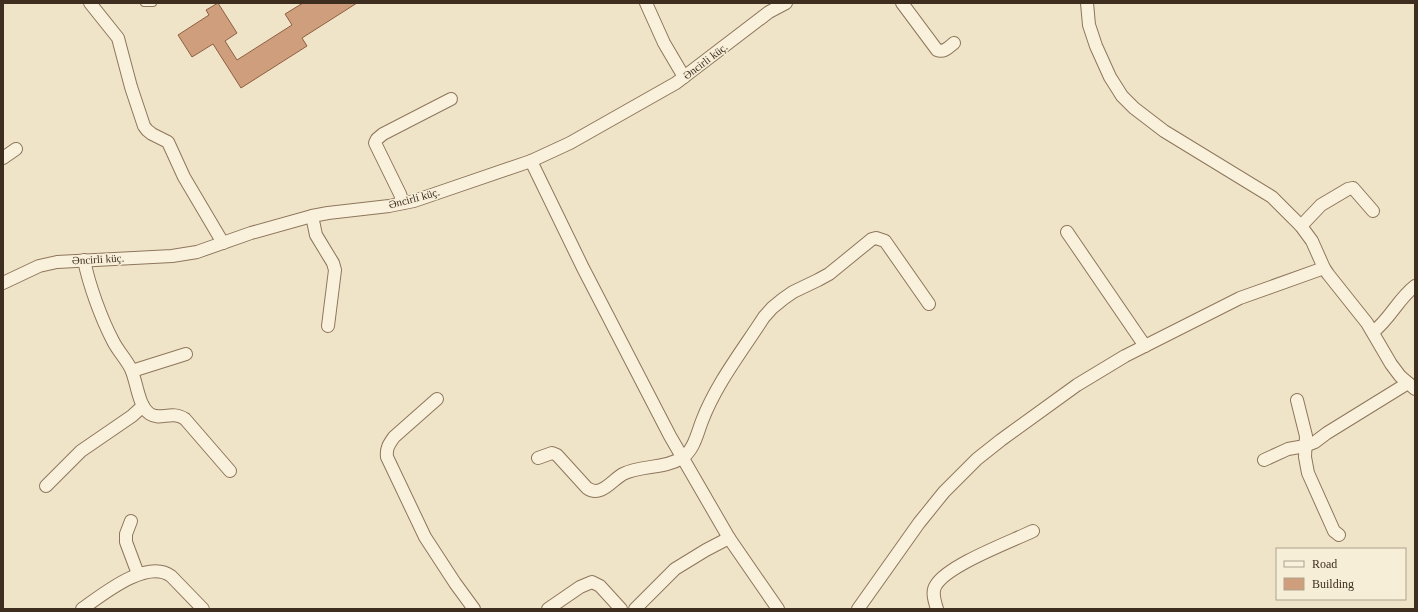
<svg xmlns="http://www.w3.org/2000/svg" width="1418" height="612" font-family="'Times New Roman',serif">
<rect width="100%" height="100%" fill="#f0e4c8"/>
<polygon fill="#cf9f7d" stroke="#8d5f41" points="218,3 237,33 225,41 237,60 292,25 285,14 303,3 357,3 302,38 307,46 241,88 213,44 192,57 178,35 209,15 206,10"/>
<g fill="none" stroke-linecap="round" stroke-linejoin="round">
<g stroke="#8d765c" stroke-width="8">
<polyline id="lane" points="144,3 153,3"/>
</g>
<g stroke="#8d765c" stroke-width="14">
<g id="street">
<polyline points="90,3 118,38 131,87 144,126 147,130 152,134 168,142 184,177 223,243"/>
<polyline points="646,3 664,43 684,77"/>
<path d="M902 3 937 50C944 53 949 47 954 43"/>
<polyline points="1087,3 1089,25 1096,46 1110,77 1122,96 1134,108 1164,131 1272,197 1301,226 1312,241 1324,268 1328,274 1367,323 1391,364 1400,376 1415,389"/>
<polyline points="3,158 16,149"/>
<polyline points="531,161 583,268 670,436 729,538 778,609"/>
<polyline points="403,203 400,194 375,143 377,139 383,134 451,99"/>
<polyline points="312,216 316,235 333,263 335,270 328,326"/>
<polyline points="1301,226 1321,205 1348,189 1353,188 1373,211"/>
<polyline points="1067,232 1145,346"/>
<path d="M84 260C89 285 101 318 113 341 118 351 126 359 131 369 137 382 138 406 150 414 161 421 171 410 185 419L230 471"/>
<polyline points="3,283 39,266 57,262 172,256 197,252 251,233 312,216 328,213 389,206 414,201 531,161 570,143 676,83 769,12 786,3"/>
<path d="M1373 332C1390 319 1398 299 1415 286"/>
<polyline points="132,371 186,354"/>
<path d="M437 399 394 437C389 444 386 448 387 457L425 537 455 583 474 609"/>
<polyline points="1297,400 1306,436 1305,457 1308,473 1334,531 1339,535"/>
<path d="M538 458 552 453 557 455 587 488C601 498 612 480 623 474 641 465 664 469 682 458 694 450 697 434 702 421 716 384 742 351 764 317L772 308 783 299 793 292 818 280 829 274 872 239 876 238 885 241 929 304"/>
<polyline points="1264,460 1288,449 1305,446 1315,442 1327,433 1408,383"/>
<polyline points="46,486 81,451 132,416 143,406"/>
<polyline points="131,521 126,534 126,542 138,574"/>
<path d="M82 609C102 595 147 558 171 576L203 609"/>
<polyline points="548,609 580,587 592,582 600,586 621,609"/>
<polyline points="635,609 675,569 706,550 729,538"/>
<polyline points="858,609 919,523 944,492 977,459 1001,440 1077,385 1125,356 1240,298 1324,268"/>
<path d="M937 609C935 602 931 592 936 585 948 565 1010 542 1033 531"/>
</g>
</g>
<use href="#lane" stroke="#faf1dc" stroke-width="6"/>
<use href="#street" stroke="#faf1dc" stroke-width="12"/>
</g>
<g text-anchor="middle" dominant-baseline="central" stroke-width="3" stroke-linejoin="round" paint-order="stroke">
<g font-size="11" fill="#3d2e20" stroke="#f7eed8">
<text transform="translate(705 61) rotate(-37)">Əncirli küç.</text>
<text transform="translate(414 198) rotate(-15)">Əncirli küç.</text>
<text transform="translate(98 259) rotate(-3)">Əncirli küç.</text>
</g>
</g>
<rect width="1418" height="612" fill="none" stroke="#3d2e20" stroke-width="8"/>
<rect x="1276" y="548" width="130" height="52" fill="#f7eed8" stroke="#ada18e"/>
<rect x="1284" y="561" width="20" height="6" fill="#faf1dc" stroke="#ada18e"/>
<text x="1312" y="568" font-size="12" fill="#3d2e20">Road</text>
<rect x="1284" y="578" width="20" height="12" fill="#cf9f7d" stroke="#ada18e"/>
<text x="1312" y="588" font-size="12" fill="#3d2e20">Building</text>
</svg>
